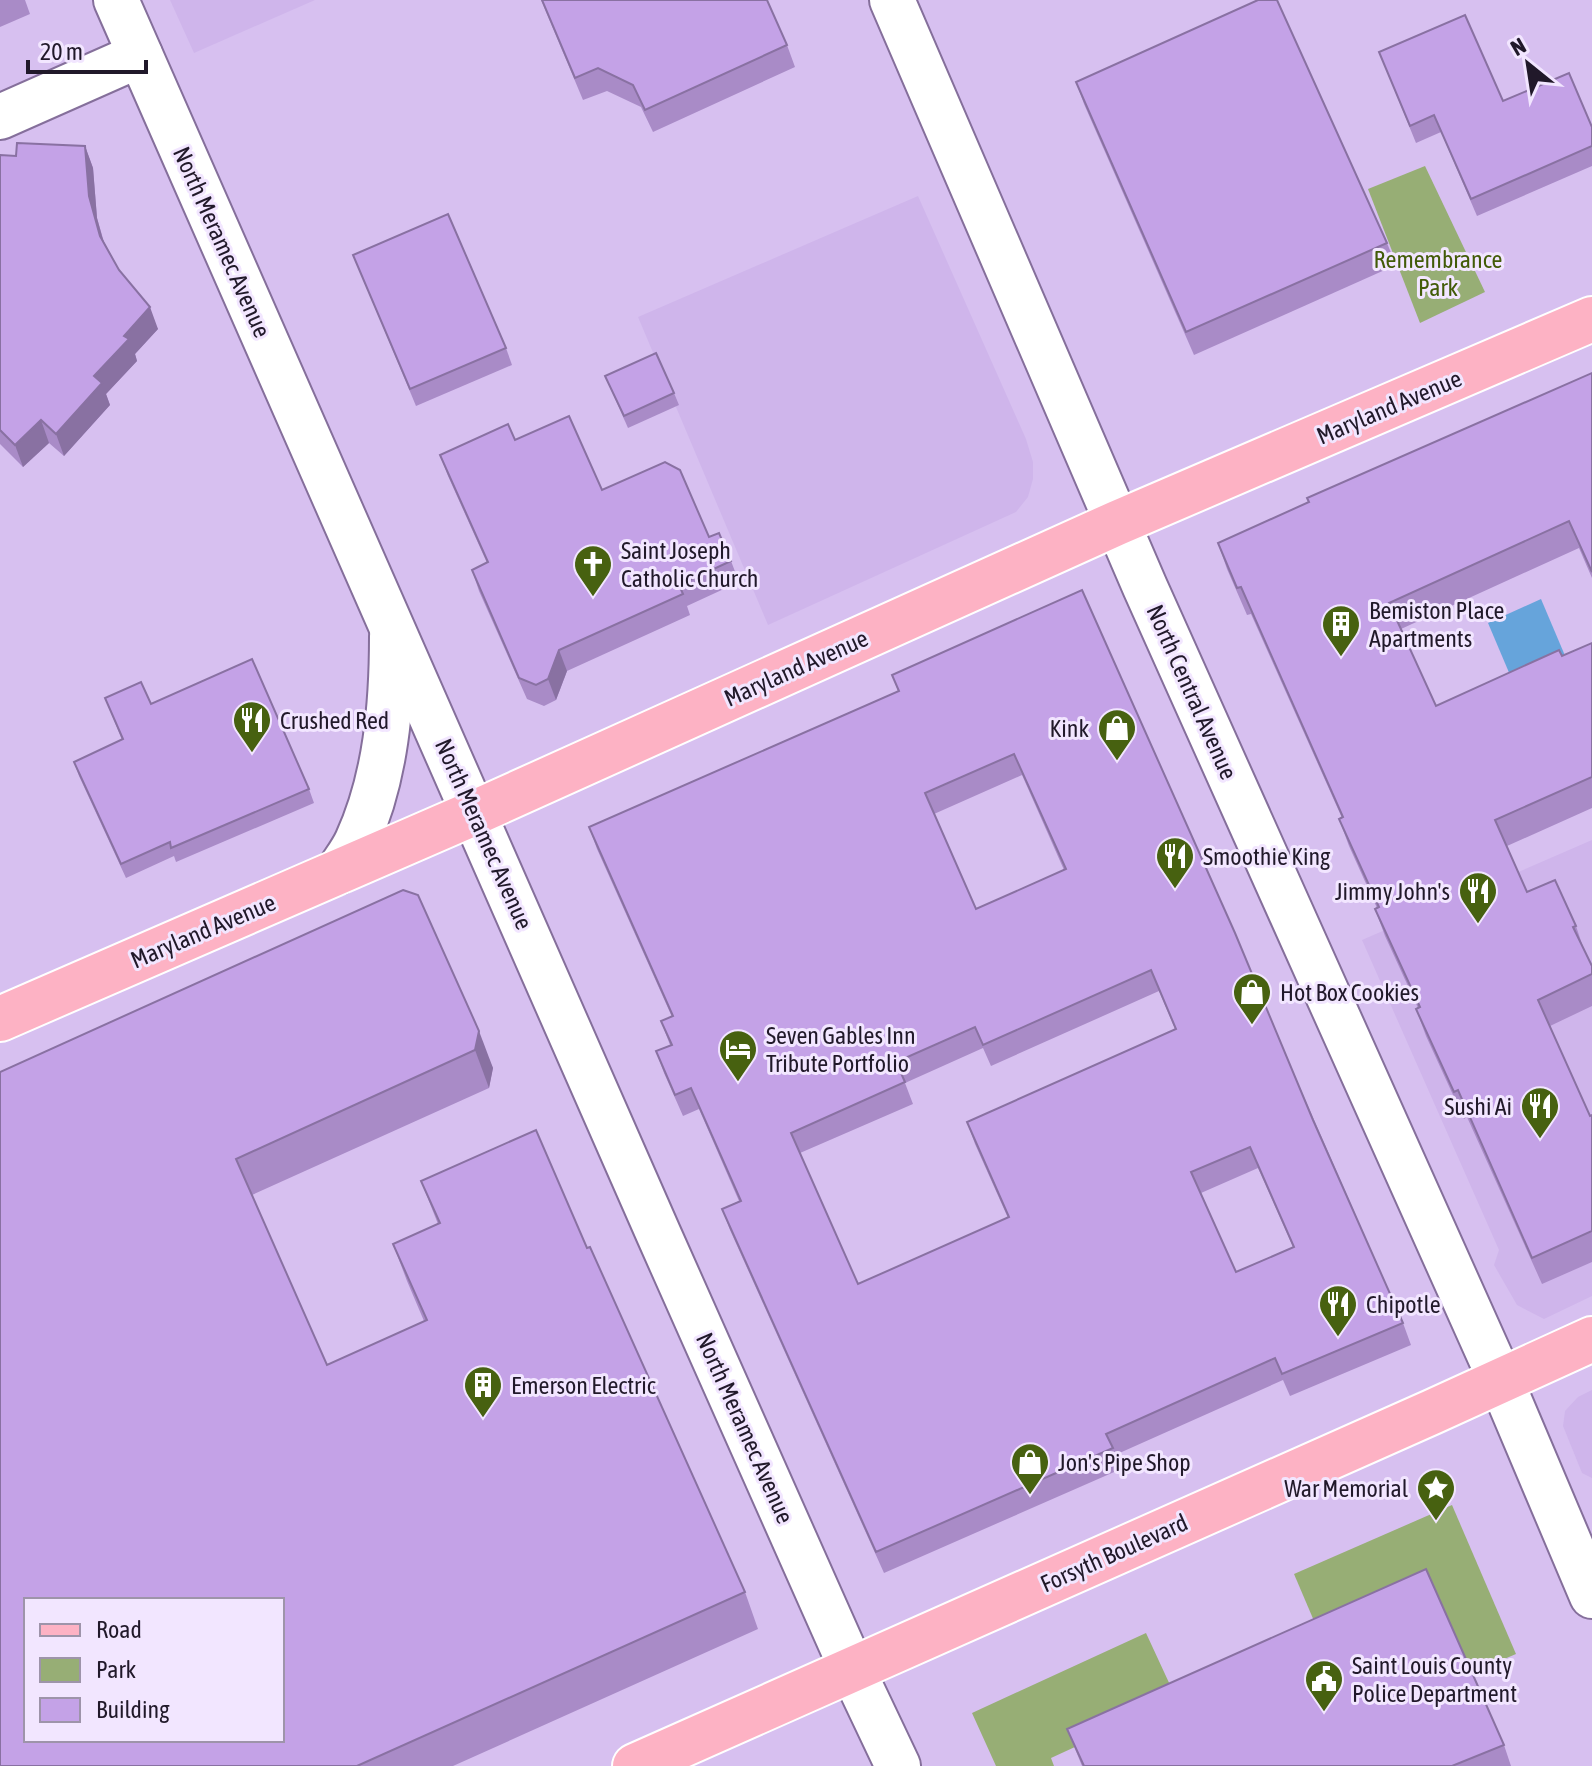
<svg xmlns="http://www.w3.org/2000/svg" width="1592" height="1766" font-family="'Asap Condensed',sans-serif">
<rect width="100%" height="100%" fill="#d7c0f0"/>
<g fill="#cfb5eb">
<polygon points="170,0 315,0 194,53"/>
<polygon points="918,196 1026,439 1033,462 1033,479 1028,497 1016,512 768,625 638,317"/>
<polygon points="1592,840 1592,1296 1544,1319 1517,1305 1494,1265 1499,1250 1362,940"/>
<polygon points="1592,1390 1592,1478 1582,1473 1563,1426 1565,1411 1578,1397"/>
</g>
<g fill="#97ae75">
<polygon points="1425,166 1485,292 1420,323 1368,189"/>
<polygon points="1452,1505 1516,1654 1469,1674 1320,1635 1294,1574"/>
<polygon points="1146,1633 1177,1700 1051,1758 1054,1766 996,1766 972,1713"/>
</g>
<polygon fill="#66a4db" points="1541,599 1566,658 1513,682 1488,623"/>
<g fill="none" stroke-linecap="round" stroke-linejoin="round">
<g stroke="#856f9b" stroke-width="48">
<g id="minor">
<polyline points="116,0 659,1235 852,1669 898,1766"/>
<polyline points="892,0 1145,587 1501,1381 1592,1596"/>
<polyline points="0,117 140,55"/>
<path d="M338 872C344 862 352 852 357 841 386 778 392 704 392 636"/>
</g>
</g>
<g stroke="#fff" stroke-width="48">
<g id="major">
<polyline points="0,1019 474,813 1117,523 1592,319"/>
<polyline points="635,1766 1432,1412 1592,1339"/>
</g>
</g>
<use href="#minor" stroke="#fff" stroke-width="44"/>
<use href="#major" stroke="#fdb2c4" stroke-width="44"/>
</g>
<g fill="#a98bc7" fill-rule="evenodd">
<polygon points="0,0 25,0 30,14 0,27"/>
<polygon points="541,0 767,0 787,45 795,67 653,132 641,107 607,91 583,100"/>
<polygon points="1379,52 1503,101 1592,127 1592,166 1477,216 1441,132 1416,143"/>
<polygon points="1076,82 1387,243 1396,265 1194,355 1084,104"/>
<polygon points="85,146 93,168 97,218 104,242 119,270 158,329 135,354 137,361 106,394 110,405 64,456 49,443 23,467 0,444 0,155 16,156"/>
<polygon points="353,255 506,348 512,365 416,406"/>
<polygon points="1592,373 1592,578 1579,548 1401,629 1436,706 1562,656 1592,643 1592,808 1507,846 1527,892 1576,926 1585,953 1592,966 1592,1006 1550,1026 1590,1116 1592,1115 1592,1262 1542,1284 1467,1117 1464,1119 1426,1036 1416,1009 1418,1008 1385,936 1375,909 1377,908 1349,846 1339,819 1342,818 1251,614 1247,615 1227,569 1218,543"/>
<polygon points="605,376 674,393 679,405 628,428"/>
<polygon points="515,440 602,490 709,537 731,561 739,582 687,606 690,615 567,671 556,700 544,706 527,699 479,591 472,570 487,563 448,476 440,455"/>
<path d="M1082 590 1403 1323 1411 1345 1290 1396 1283 1380 1115 1455 1121 1469 884 1573 730 1230 722 1209 739 1201 699 1109 683 1116 664 1073 656 1051 670 1045 661 1021 672 1017 597 849 589 827 898 691 892 675ZM1022 775 1064 870 976 909 934 814ZM1159 991 1175 1029 967 1122 975 1144 1008 1218 858 1284 800 1153 913 1104 905 1083 983 1048 991 1066ZM1258 1168 1293 1247 1236 1272 1201 1193Z"/>
<polygon points="105,698 151,704 309,789 314,803 176,862 174,856 126,878 79,776 74,762 122,740"/>
<polygon points="403,890 493,1068 489,1088 252,1195 327,1365 424,1321 407,1281 393,1244 438,1224 421,1181 587,1248 745,1592 758,1629 453,1766 0,1766 0,1072"/>
<polygon points="1067,1729 1504,1745 1511,1766 1082,1766"/>
</g>
<g fill="#8971a2">
<polygon points="85,146 93,168 97,218 108,258 100,236 89,196"/>
<polygon points="150,307 158,329 135,354 137,361 106,394 110,405 64,456 56,434 94,376 124,336"/>
<polygon points="41,420 49,443 23,467 15,445"/>
<polygon points="559,650 567,671 556,700 548,679"/>
<polygon points="479,1031 493,1068 489,1088 475,1050"/>
</g>
<g fill="#c4a2e7" stroke="#8971a2" stroke-width="2" fill-rule="evenodd">
<polygon points="542,0 767,0 787,45 645,110 633,85 598,68 575,78"/>
<polygon points="1258,0 1277,0 1387,243 1186,332 1076,82"/>
<polygon points="1465,15 1503,101 1569,73 1592,127 1592,146 1471,199 1434,115 1410,126 1379,52"/>
<polygon points="17,143 85,146 89,196 100,236 119,270 150,307 124,336 129,339 94,376 102,383 56,434 41,420 15,445 0,430 0,155 16,156"/>
<polygon points="448,214 506,348 410,389 353,255"/>
<polygon points="656,353 674,393 624,416 605,376"/>
<polygon points="1592,373 1592,572 1569,521 1389,603 1436,706 1559,650 1562,656 1592,643 1592,777 1495,820 1527,892 1555,880 1576,926 1573,927 1592,966 1592,974 1538,1000 1590,1116 1592,1115 1592,1231 1532,1258 1458,1090 1454,1092 1416,1009 1420,1007 1375,909 1379,907 1339,819 1343,817 1241,587 1237,588 1218,543 1309,502 1307,498"/>
<polygon points="569,416 602,490 665,462 680,470 709,537 719,533 731,561 679,585 683,594 559,650 548,679 536,685 519,678 472,570 488,562 440,455 508,424 515,440"/>
<path d="M1082 590 1235 933 1313 1120 1403 1323 1282 1374 1275 1358 1106 1434 1113 1448 876 1552 722 1209 741 1201 691 1088 675 1095 656 1051 672 1045 661 1021 673 1016 589 827 899 691 892 675ZM1014 754 1066 869 976 909 925 793ZM1151 970 1176 1029 967 1122 1009 1217 858 1284 791 1133 905 1082 896 1062 975 1027 983 1045ZM1250 1147 1294 1247 1236 1272 1191 1172Z"/>
<polygon points="252,659 309,789 171,848 170,842 121,864 74,762 123,739 105,698 141,682 151,704"/>
<path d="M403 890 418 895 479 1031 475 1050 236 1159 327 1365 427 1320 393 1244 440 1223 421 1181 536 1130 587 1248 590 1247 745 1592 357 1766H0V1072ZM26 1600H282V1740H26Z"/>
<polygon points="1426,1569 1504,1745 1452,1766 1084,1766 1067,1729"/>
</g>
<defs>
<g id="church-pin" transform="scale(2)"><path d="M0 17L-7.5 6A9.5 9.5 0 1 1 7.5 6Z" fill="#476110" stroke="#f2e6ff"/><path d="M-1.2-6h2.4v3.5h3.3v2.4h-3.3V6h-2.4V-.1h-3.3v-2.4h3.3Z" fill="#fff"/></g>
<g id="building-pin" transform="scale(2)"><path d="M0 17L-7.5 6A9.5 9.5 0 1 1 7.5 6Z" fill="#476110" stroke="#f2e6ff"/><path d="M-4-6H4V6H1V3H-1V6H-4ZM-2.5-4.3h1.7v1.8h-1.7ZM.8-4.3h1.7v1.8H.8ZM-2.5-1h1.7V.8h-1.7ZM.8-1h1.7V.8H.8Z" fill="#fff"/></g>
<g id="restaurant-pin" transform="scale(2)"><path d="M0 17L-7.5 6A9.5 9.5 0 1 1 7.5 6Z" fill="#476110" stroke="#f2e6ff"/><path d="M-5-6h1v4h1v-4h1v4h1v-4h1v5L-1.5 .5V6h-2V.5L-5-1ZM5-6V6H3V1.5H1.5Q1.5-4 5-6Z" fill="#fff"/></g>
<g id="shop-pin" transform="scale(2)"><path d="M0 17L-7.5 6A9.5 9.5 0 1 1 7.5 6Z" fill="#476110" stroke="#f2e6ff"/><path d="M-5-2.5h2.3a2.7 3.5 0 0 1 5.4 0H5L5.5 6h-11ZM-1.5-2.5h3a1.5 2.3 0 0 0-3 0Z" fill="#fff"/></g>
<g id="hotel-pin" transform="scale(2)"><path d="M0 17L-7.5 6A9.5 9.5 0 1 1 7.5 6Z" fill="#476110" stroke="#f2e6ff"/><path d="M-6-4.5h1.5V1H6V5H4.5V3h-9V5H-6ZM-4 0a1.8 1.8 0 1 1 3.6 0ZM.5 0V-2.5h3Q6-2.5 6 0Z" fill="#fff"/></g>
<g id="sight-pin" transform="scale(2)"><path d="M0 17L-7.5 6A9.5 9.5 0 1 1 7.5 6Z" fill="#476110" stroke="#f2e6ff"/><path d="M0-6L1.8-2.2L6-1.7L2.9 1.2L3.7 5.4L0 3.3L-3.7 5.4L-2.9 1.2L-6-1.7L-1.8-2.2Z" fill="#fff"/></g>
<g id="civic-pin" transform="scale(2)"><path d="M0 17L-7.5 6A9.5 9.5 0 1 1 7.5 6Z" fill="#476110" stroke="#f2e6ff"/><path d="M-.6-6.5H3V-4.5H.6V-3L4-1V1h2V6H-6V1h2V-1L-.6-3ZM-1.2 2.5V6h2.4V2.5Z" fill="#fff"/></g>
</defs>
<g fill-rule="evenodd">
<use href="#church-pin" x="593" y="564"/>
<use href="#building-pin" x="1341" y="624"/>
<use href="#restaurant-pin" x="252" y="720"/>
<use href="#shop-pin" x="1117" y="728"/>
<use href="#restaurant-pin" x="1175" y="856"/>
<use href="#restaurant-pin" x="1478" y="891"/>
<use href="#shop-pin" x="1252" y="992"/>
<use href="#hotel-pin" x="738" y="1049"/>
<use href="#restaurant-pin" x="1540" y="1106"/>
<use href="#restaurant-pin" x="1338" y="1304"/>
<use href="#building-pin" x="483" y="1385"/>
<use href="#shop-pin" x="1030" y="1462"/>
<use href="#sight-pin" x="1436" y="1488"/>
<use href="#civic-pin" x="1324" y="1679"/>
</g>
<g text-anchor="middle" dominant-baseline="central" stroke-width="6" stroke-linejoin="round" paint-order="stroke">
<g font-size="24" fill="#21192a" stroke="#f2e6ff">
<text transform="translate(222 242) rotate(66)">North Meramec Avenue</text>
<text transform="translate(1389 407) rotate(-23)">Maryland Avenue</text>
<text transform="translate(796 668) rotate(-24)">Maryland Avenue</text>
<text transform="translate(1192 692) rotate(66)">North Central Avenue</text>
<text transform="translate(484 834) rotate(66)">North Meramec Avenue</text>
<text transform="translate(203 931) rotate(-23)">Maryland Avenue</text>
<text transform="translate(745 1428) rotate(66)">North Meramec Avenue</text>
<text transform="translate(1114 1553) rotate(-24)">Forsyth Boulevard</text>
</g>
<g font-size="24" fill="#425b08" stroke="#f2e6ff">
<text x="1438" y="259">Remembrance<tspan x="1438" dy="28">Park</tspan></text>
</g>
<g font-size="24" fill="#21192a" stroke="#f2e6ff" text-anchor="start">
<text x="621" y="550">Saint Joseph<tspan x="621" dy="28">Catholic Church</tspan></text>
<text x="1369" y="610">Bemiston Place<tspan x="1369" dy="28">Apartments</tspan></text>
<text x="280" y="720">Crushed Red</text>
<text x="1089" y="728" text-anchor="end">Kink</text>
<text x="1203" y="856">Smoothie King</text>
<text x="1450" y="891" text-anchor="end">Jimmy John's</text>
<text x="1280" y="992">Hot Box Cookies</text>
<text x="766" y="1035">Seven Gables Inn<tspan x="766" dy="28">Tribute Portfolio</tspan></text>
<text x="1512" y="1106" text-anchor="end">Sushi Ai</text>
<text x="1366" y="1304">Chipotle</text>
<text x="511" y="1385">Emerson Electric</text>
<text x="1058" y="1462">Jon's Pipe Shop</text>
<text x="1408" y="1488" text-anchor="end">War Memorial</text>
<text x="1352" y="1665">Saint Louis County<tspan x="1352" dy="28">Police Department</tspan></text>
</g>
</g>
<rect x="24" y="1598" width="260" height="144" fill="#f2e6ff" stroke="#9e94aa" stroke-width="2"/>
<rect x="40" y="1624" width="40" height="12" fill="#fdb2c4" stroke="#9e94aa" stroke-width="2"/>
<text x="96" y="1638" font-size="24" fill="#21192a">Road</text>
<rect x="40" y="1658" width="40" height="24" fill="#97ae75" stroke="#9e94aa" stroke-width="2"/>
<text x="96" y="1678" font-size="24" fill="#21192a">Park</text>
<rect x="40" y="1698" width="40" height="24" fill="#c4a2e7" stroke="#9e94aa" stroke-width="2"/>
<text x="96" y="1718" font-size="24" fill="#21192a">Building</text>
<g transform="translate(1528 64) rotate(330)" stroke="#f2e6ff" stroke-width="6" paint-order="stroke">
<path d="M0-6L14 30L0 20L-14 30Z" fill="#21192a"/>
<text y="-12" font-size="22" font-weight="bold" text-anchor="middle" fill="#21192a">N</text>
</g>
<path d="M28 60v12h118v-12" fill="none" stroke="#21192a" stroke-width="4"/>
<text x="40" y="60" font-size="24" fill="#21192a" stroke="#f2e6ff" stroke-width="6" paint-order="stroke">20 m</text>
</svg>
